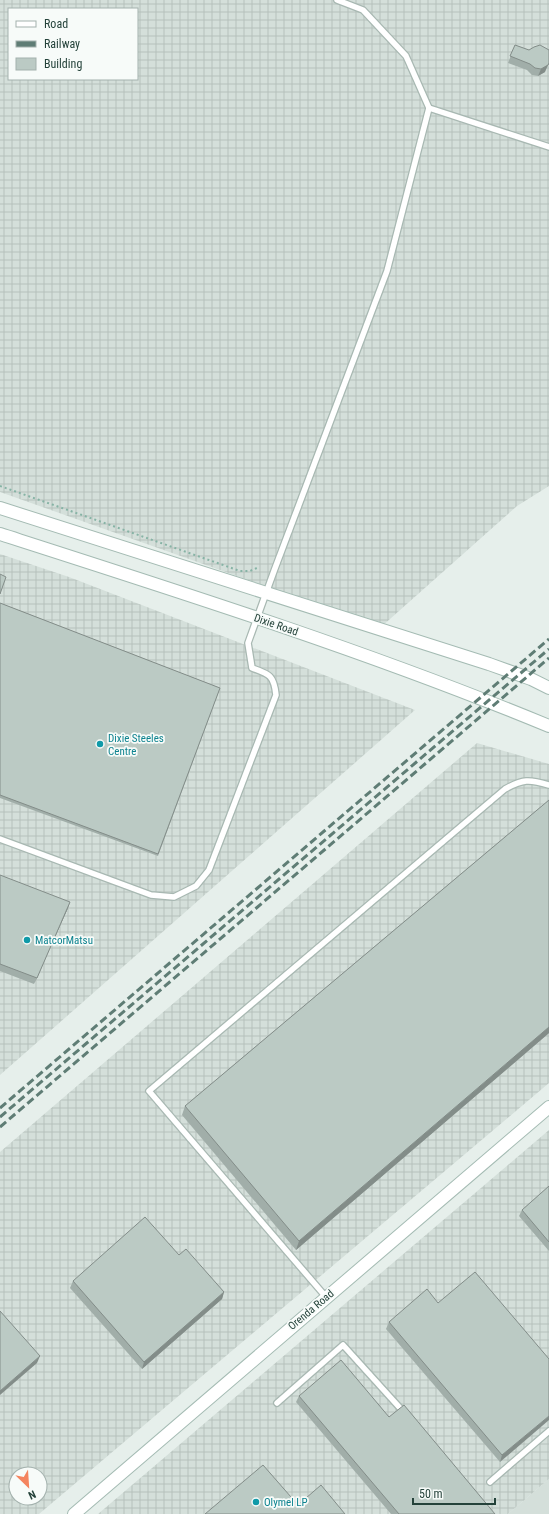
<svg xmlns="http://www.w3.org/2000/svg" width="549" height="1514" font-family="'Roboto Condensed',sans-serif">
<defs>
<pattern id="industrial-grid" width="8" height="8" patternUnits="userSpaceOnUse"><rect width="8" height="8" fill="#d4dfda"/><path d="M0 4h8M4 0v8" fill="none" stroke="#b6c1bc"/></pattern>
</defs>
<rect width="100%" height="100%" fill="#e6efeb"/>
<polygon fill="#d4dfda" points="549,1479 549,1514 508,1514"/>
<g fill="url(#industrial-grid)" fill-rule="evenodd">
<path d="M0 0H549V486L517 506 381 627 0 492ZM9 9H137V79H9Z"/>
<polygon points="0,554 69,577 415,710 0,1075"/>
<path d="M477 743 549 764V1083L39 1514H0V1152ZM16 1474H40V1498H16Z"/>
<polygon points="549,1130 549,1479 508,1514 98,1514"/>
</g>
<g fill="none" stroke-linecap="round" stroke-linejoin="round">
<g stroke="#a8b8b2" stroke-width="8">
<g id="lane">
<polyline points="337,0 363,10 406,56 429,108"/>
<path d="M0 839 151 895 174 897 196 886 209 870 276 695C274 675 269 674 252 668L248 643 274 571 387 271 429 108 549 147"/>
<path d="M326 1297 149 1091 505 789C523 779 529 779 549 785"/>
<polyline points="277,1403 343,1345 400,1408"/>
<polyline points="490,1482 549,1431"/>
</g>
</g>
<g stroke="#a4bbb3" stroke-width="14">
<g id="secondary">
<polyline points="0,508 489,664 531,679 549,688"/>
<path d="M0 534C184 593 370 652 549 726"/>
<polyline points="74,1514 549,1107"/>
</g>
</g>
<polyline stroke="#86b3a5" stroke-width="2" stroke-dasharray="2 3" stroke-linecap="butt" points="0,486 240,571 250,571 259,567"/>
<use href="#lane" stroke="#fff" stroke-width="5.5"/>
<use href="#secondary" stroke="#fff" stroke-width="12"/>
<g stroke="#5f7d75" stroke-width="3" stroke-dasharray="8 4" stroke-linecap="butt">
<polyline points="0,1108 549,639"/>
<polyline points="0,1117 549,649"/>
<polyline points="0,1127 549,658"/>
</g>
</g>
<g fill="#a1aea9">
<polygon points="515,45 529,50 545,72 538,76 532,75 527,70 508,63"/>
<polygon points="0,603 220,688 158,856 0,798"/>
<polygon points="549,800 549,1033 296,1250 182,1115 185,1106"/>
<polygon points="0,875 68,908 34,984 0,971"/>
<polygon points="549,1186 549,1251 519,1216 522,1210"/>
<polygon points="179,1255 224,1292 222,1299 142,1369 70,1288 73,1281"/>
<polygon points="438,1303 549,1359 500,1462 386,1329 389,1322"/>
<polygon points="299,1396 389,1417 495,1514 391,1514 296,1402"/>
</g>
<g fill="#838d89">
<polygon points="549,63 545,72 538,76 541,69"/>
<polygon points="70,902 68,908 34,984 37,978"/>
<polygon points="549,1027 549,1033 296,1250 299,1241"/>
<polygon points="224,1292 222,1299 142,1369 144,1362"/>
<polygon points="40,1356 37,1363 0,1395 0,1391"/>
<polygon points="549,1416 549,1420 500,1462 502,1455"/>
</g>
<g fill="#bbcac4" stroke="#838d89">
<polygon points="515,45 529,50 534,47 540,45 549,50 549,63 548,65 541,69 535,68 530,64 510,56"/>
<polygon points="0,574 6,577 0,594"/>
<polygon points="0,603 220,688 158,854 0,795"/>
<polygon points="549,800 549,1027 299,1241 185,1106"/>
<polygon points="0,875 70,902 37,978 0,964"/>
<polygon points="549,1186 549,1242 522,1210"/>
<polygon points="145,1217 179,1255 186,1249 224,1292 144,1362 73,1281"/>
<polygon points="475,1272 549,1359 549,1416 502,1455 389,1322 427,1289 438,1303"/>
<polygon points="0,1311 40,1356 0,1391"/>
<polygon points="341,1360 389,1417 404,1405 495,1514 399,1514 299,1396"/>
<polygon points="263,1465 298,1505 321,1485 345,1514 205,1514"/>
</g>
<g fill="#0f9aa8" stroke="#f7fbf9" stroke-width="1.5">
<circle cx="100" cy="744" r="4"/>
<circle cx="27" cy="940" r="4"/>
<circle cx="256" cy="1502" r="4"/>
</g>
<g text-anchor="middle" dominant-baseline="central" stroke-width="3.5" stroke-linejoin="round" paint-order="stroke">
<g font-size="11" fill="#24423a" stroke="#f7fbf9">
<text transform="translate(276 625) rotate(19)">Dixie Road</text>
<text transform="translate(311 1310) rotate(-40)">Orenda Road</text>
</g>
<g font-size="11" fill="#0d838f" stroke="#f7fbf9" text-anchor="start">
<text x="108" y="738">Dixie Steeles<tspan x="108" dy="13">Centre</tspan></text>
<text x="35" y="940">MatcorMatsu</text>
<text x="264" y="1502">Olymel LP</text>
</g>
</g>
<rect x="8" y="8" width="130" height="72" fill="#f7fbf9" stroke="#a3b1ad"/>
<rect x="16" y="21" width="20" height="6" fill="#ffffff" stroke="#a3b1ad"/>
<text x="44" y="28" font-size="12" fill="#24423a">Road</text>
<rect x="16" y="41" width="20" height="6" fill="#5f7d75" stroke="#a3b1ad"/>
<text x="44" y="48" font-size="12" fill="#24423a">Railway</text>
<rect x="16" y="58" width="20" height="12" fill="#bbcac4" stroke="#a3b1ad"/>
<text x="44" y="68" font-size="12" fill="#24423a">Building</text>
<g transform="translate(28 1486) rotate(155)"><circle r="19" fill="#f7fbf9" stroke="#a3b1ad"/>
<path d="M0-3L7 15L0 10L-7 15Z" fill="#f4845f"/>
<text y="-6" font-size="11" font-weight="bold" text-anchor="middle" fill="#24423a">N</text>
</g>
<path d="M413 1498v6h82v-6" fill="none" stroke="#24423a" stroke-width="2"/>
<text x="419" y="1498" font-size="12" fill="#24423a" stroke="#f7fbf9" stroke-width="3" paint-order="stroke">50 m</text>
</svg>
